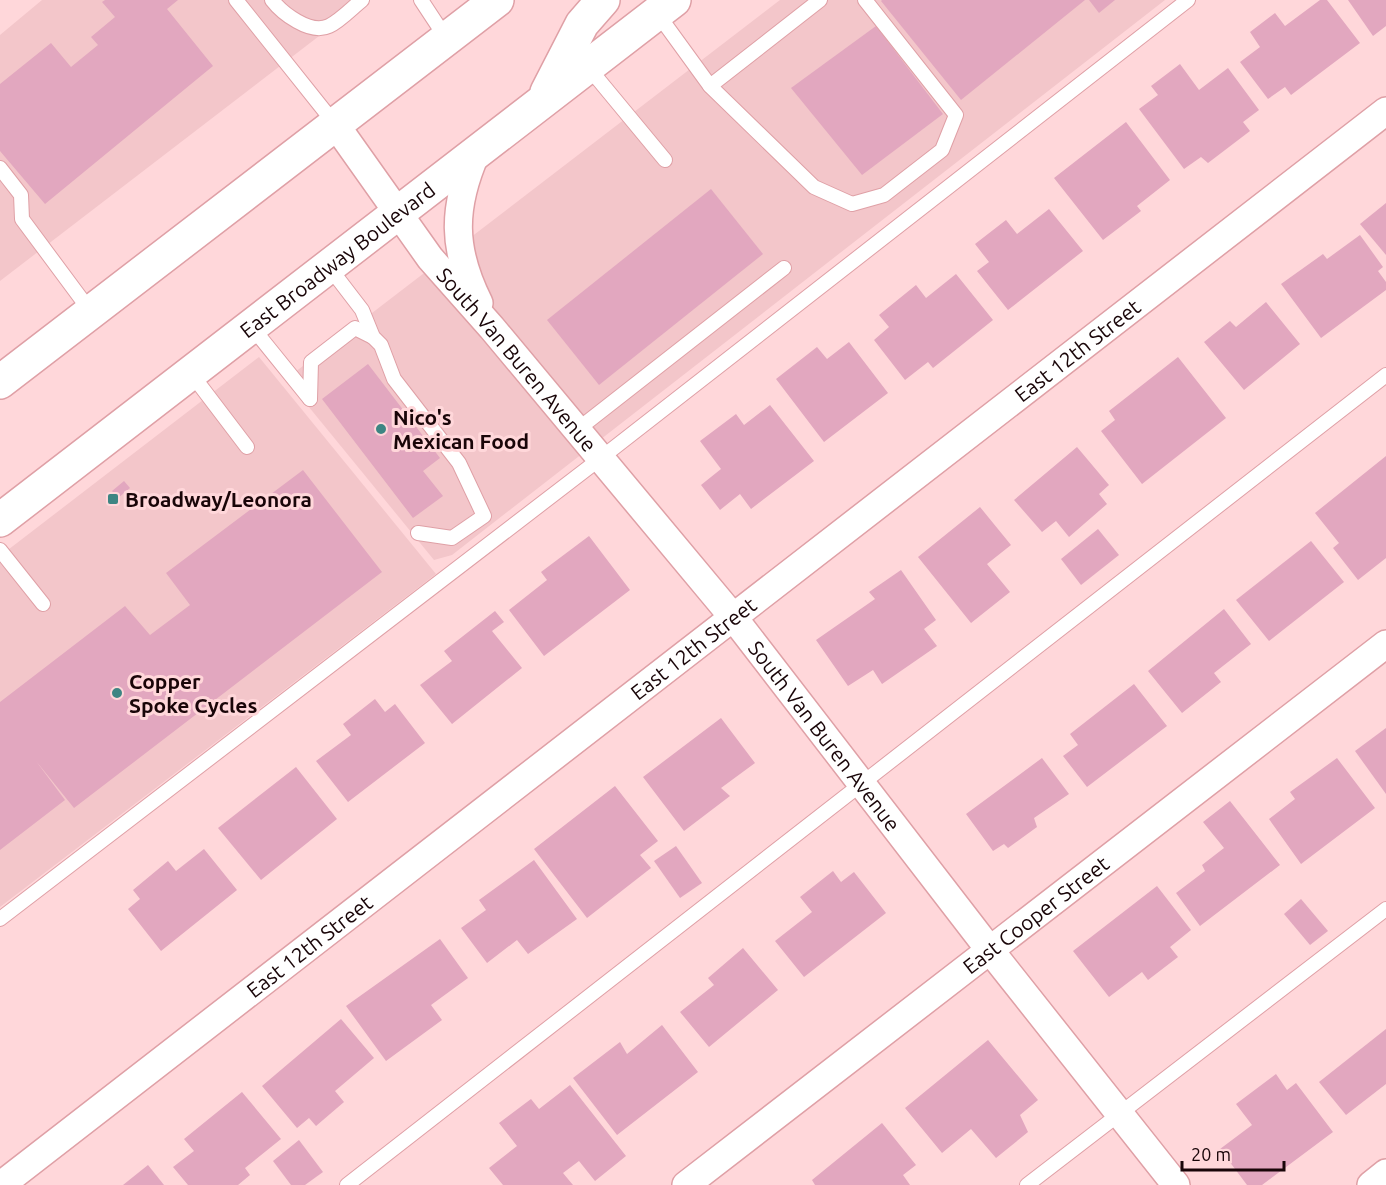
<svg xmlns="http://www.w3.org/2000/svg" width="1386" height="1185" font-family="Ubuntu,sans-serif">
<rect width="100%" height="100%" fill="#ffd7da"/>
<g fill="#f3c6ca">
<polygon points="42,0 366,0 0,281 0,35"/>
<polygon points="780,0 1165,0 452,555 434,560 286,379"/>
<polygon points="259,357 436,574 0,907 0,556"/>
</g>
<g fill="#e2a7bf">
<polygon points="105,0 178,0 167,9 213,66 45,204 0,151 0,84 51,43 71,67 98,45 91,37 115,17 102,2"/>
<polygon points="1085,0 961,100 881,1 882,0"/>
<polygon points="1089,0 1115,0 1099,13"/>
<polygon points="1320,0 1327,0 1360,43 1291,95 1285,87 1268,99 1240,62 1260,47 1250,32 1275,13 1285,26"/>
<polygon points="1348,0 1386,0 1386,26 1373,36"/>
<polygon points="876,26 943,114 862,175 791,88"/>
<polygon points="1180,64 1199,90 1228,68 1259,110 1243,122 1250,131 1208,163 1201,157 1184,169 1139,109 1158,95 1151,86"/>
<polygon points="1126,122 1170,180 1137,206 1141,211 1103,240 1054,178"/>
<polygon points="711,189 763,254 599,385 547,320"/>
<polygon points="1386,203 1386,255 1360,224"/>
<polygon points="1049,209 1083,251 1008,310 977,271 989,262 975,244 1006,220 1017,234"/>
<polygon points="1360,235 1383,267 1378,271 1386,282 1386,290 1321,338 1281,284 1323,254 1327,259"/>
<polygon points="956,274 993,320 933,368 928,362 905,380 874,340 889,327 879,315 916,285 926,298"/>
<polygon points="1266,302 1300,344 1244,390 1204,342 1230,321 1236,327"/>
<polygon points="849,342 888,393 824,442 776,379 817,347 827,359"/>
<polygon points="1178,357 1226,418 1142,484 1101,431 1115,420 1109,411"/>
<polygon points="368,364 440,458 423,471 443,496 413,518 322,399"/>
<polygon points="770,405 814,461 751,509 740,494 720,510 701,485 721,469 700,441 736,414 744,425"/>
<polygon points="1077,447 1109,485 1099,494 1107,504 1069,537 1056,521 1042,532 1014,500"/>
<polygon points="1386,456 1386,558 1358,580 1333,548 1339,543 1315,513"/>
<polygon points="303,470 382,572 74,808 36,761 65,800 0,850 0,702 125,606 150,635 190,605 166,573"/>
<polygon points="124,481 130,488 118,498 112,491"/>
<polygon points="980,507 1011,545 987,564 1010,592 971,623 918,557"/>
<polygon points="1098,529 1119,555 1081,585 1061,559"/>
<polygon points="589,536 630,590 544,656 509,610 547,580 541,572"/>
<polygon points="1311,541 1344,582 1269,641 1236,600"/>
<polygon points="901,570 936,620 924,629 937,646 882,684 873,670 848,686 816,640 875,599 869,592"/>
<polygon points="1224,609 1251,644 1214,673 1221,682 1182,713 1148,671"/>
<polygon points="495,611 504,622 492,631 522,668 452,724 420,685 452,661 444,651"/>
<polygon points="1134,684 1167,726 1087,787 1063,756 1078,745 1070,734"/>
<polygon points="375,699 385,712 395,704 425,743 348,802 316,761 351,735 343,724"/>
<polygon points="721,718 755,763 721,788 730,796 684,831 643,777"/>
<polygon points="1386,728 1386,794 1355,751"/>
<polygon points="1042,758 1069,794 1034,818 1037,827 1008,848 1004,844 993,851 966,814"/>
<polygon points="1337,758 1375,808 1301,864 1269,819 1295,799 1290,792"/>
<polygon points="296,767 337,819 261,880 218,828"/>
<polygon points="615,786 658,841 640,855 651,868 587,918 534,849"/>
<polygon points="1230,801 1280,865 1200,926 1176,893 1205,871 1202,865 1224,848 1203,822"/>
<polygon points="676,846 702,883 680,898 654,861"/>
<polygon points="204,849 237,890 161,951 128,909 140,899 133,890 168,861 176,871"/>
<polygon points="534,860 577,919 528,954 517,940 487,963 461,928 486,910 479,900"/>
<polygon points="833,871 841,882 854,872 886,913 804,977 775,941 812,912 800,897"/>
<polygon points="1157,886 1191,930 1170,947 1178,957 1148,980 1142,972 1109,997 1073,951"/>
<polygon points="1301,899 1328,931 1310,945 1284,914"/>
<polygon points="440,939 468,978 431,1005 442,1020 386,1061 346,1006"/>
<polygon points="743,948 778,990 709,1047 680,1012 714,985 708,978"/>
<polygon points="341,1019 374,1058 335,1091 344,1102 316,1126 309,1118 297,1128 262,1086"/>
<polygon points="662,1025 698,1072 617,1135 573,1078 620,1042 627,1054"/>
<polygon points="1386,1029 1386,1084 1346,1115 1319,1082"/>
<polygon points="988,1040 1038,1100 1020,1115 1028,1132 996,1158 971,1129 942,1153 905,1108"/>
<polygon points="1276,1074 1287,1090 1296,1083 1333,1132 1262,1185 1247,1185 1220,1149 1252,1125 1236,1104"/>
<polygon points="570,1085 626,1156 595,1181 579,1161 563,1173 573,1185 503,1185 489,1168 517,1146 499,1123 531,1099 539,1109"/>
<polygon points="242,1092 281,1139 245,1168 250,1175 238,1185 188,1185 173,1167 194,1151 184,1139"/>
<polygon points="882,1123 916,1165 903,1175 910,1185 815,1185 812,1180"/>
<polygon points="299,1140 323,1172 305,1185 291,1185 273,1161"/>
<polygon points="148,1165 164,1185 123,1185"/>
</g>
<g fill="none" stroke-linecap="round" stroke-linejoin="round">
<g stroke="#dfa0a6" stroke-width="16">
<g id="lane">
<polyline points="236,0 335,124"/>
<path d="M272 0C282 13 310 35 329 26 340 21 352 8 362 0"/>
<polyline points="421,0 446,38"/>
<polyline points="657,13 710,86 820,0"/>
<polyline points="588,67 665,160"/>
<polyline points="710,86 814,187 852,204 884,195 942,150 956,115 865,0"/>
<polyline points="0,168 21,195 22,219 91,312"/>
<polyline points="329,267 362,310 373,337 381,345 394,379 459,463 484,516 452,538 418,533"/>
<polyline points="251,326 310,399"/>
<polyline points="190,372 247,447"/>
<polyline points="310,399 311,362 355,328 373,337"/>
<polyline points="577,430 784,268"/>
<polyline points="0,550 43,604"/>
<polyline points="0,919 601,458 1188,0"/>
<polyline points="347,1185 1386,375"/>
<polyline points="1027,1185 1386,909"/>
</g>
</g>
<g stroke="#dfa0a6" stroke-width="30">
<g id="street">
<path id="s1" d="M335 124 430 258 492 328 733 617 989 949 1176 1185"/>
<path d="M476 153C452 208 452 249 479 303"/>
<path id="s2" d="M1 1185 1386 111"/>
<path id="s3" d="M686 1185 1386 644"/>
<polyline points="1371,1185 1386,1173"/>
</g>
</g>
<g stroke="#dfa0a6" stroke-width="36">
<g id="primary">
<polyline points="547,92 582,24 603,0"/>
<polyline points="0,382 497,0"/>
<path id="s4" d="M0 520 674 0"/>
</g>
</g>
<use href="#lane" stroke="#fff" stroke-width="14"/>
<use href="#street" stroke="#fff" stroke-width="27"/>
<use href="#primary" stroke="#fff" stroke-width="33"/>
</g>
<g fill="#3d8583" stroke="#ffd7da" stroke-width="2">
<circle cx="381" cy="429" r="6"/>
<rect x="107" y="493" width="12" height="12" rx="3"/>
<circle cx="117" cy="693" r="6"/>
</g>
<g text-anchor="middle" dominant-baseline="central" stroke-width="6" stroke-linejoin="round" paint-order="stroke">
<g font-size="21" fill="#190508" stroke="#ffd7da">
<text stroke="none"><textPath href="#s4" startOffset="426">East Broadway Boulevard</textPath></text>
<text stroke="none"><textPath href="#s2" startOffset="1362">East 12th Street</textPath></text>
<text stroke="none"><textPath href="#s1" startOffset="298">South Van Buren Avenue</textPath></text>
<text stroke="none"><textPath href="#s2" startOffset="876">East 12th Street</textPath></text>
<text stroke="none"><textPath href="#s1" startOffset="784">South Van Buren Avenue</textPath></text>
<text stroke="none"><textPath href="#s3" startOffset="442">East Cooper Street</textPath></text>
<text stroke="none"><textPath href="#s2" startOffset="390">East 12th Street</textPath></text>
</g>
<g font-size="21" font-weight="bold" fill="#190508" stroke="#ffd7da" text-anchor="start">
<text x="393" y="417">Nico's<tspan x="393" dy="24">Mexican Food</tspan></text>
<text x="125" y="499">Broadway/Leonora</text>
<text x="129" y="681">Copper<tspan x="129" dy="24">Spoke Cycles</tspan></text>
</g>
</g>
<path d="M1182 1161v9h102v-9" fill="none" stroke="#190508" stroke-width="3"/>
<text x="1191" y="1161" font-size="18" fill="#190508" stroke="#ffd7da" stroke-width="4.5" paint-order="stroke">20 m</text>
</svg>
